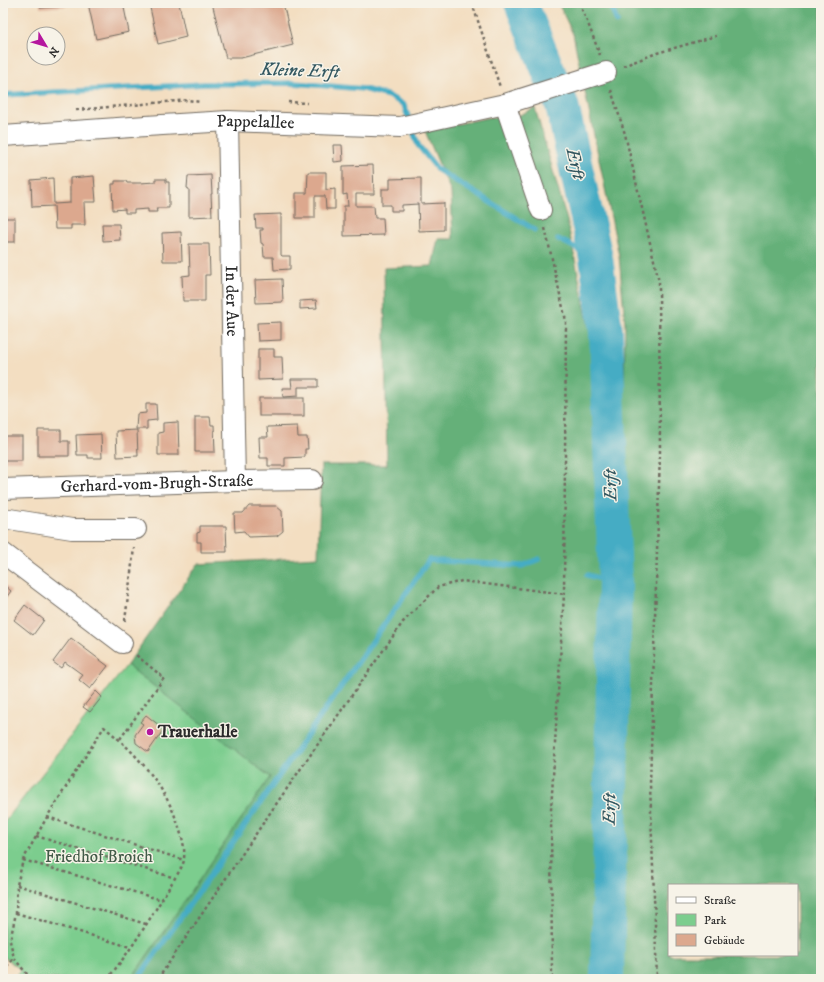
<svg xmlns="http://www.w3.org/2000/svg" width="824" height="982" font-family="'IM FELL DW Pica',serif">
<rect width="100%" height="100%" fill="#f7f3e8"/>
<filter id="ink" filterUnits="userSpaceOnUse"><feTurbulence type="fractalNoise" baseFrequency=".025" numOctaves="2"/><feDisplacementMap in="SourceGraphic" scale="8" xChannelSelector="R" yChannelSelector="G"/><feConvolveMatrix kernelMatrix="1 2 1 2 8 2 1 2 1" color-interpolation-filters="sRGB"/></filter>
<filter id="wash" filterUnits="userSpaceOnUse"><feTurbulence type="fractalNoise" baseFrequency=".012" numOctaves="4" result="noise"/><feDisplacementMap in="SourceGraphic" scale="16" xChannelSelector="R" yChannelSelector="G"/><feGaussianBlur stdDeviation="0.9" result="paint"/><feColorMatrix in="noise" values="0 0 0 0 0 0 0 0 0 0 0 0 0 0 0 0 0 1.4 0 .05"/><feComposite in="paint" operator="in"/></filter>
<g filter="url(#wash)">
<rect width="100%" height="100%" fill="#f3dec1"/>
<polygon fill="#7ccd8e" stroke="#547c5c" points="127,665 271,777 131,979 14,979 21,970 3,956 3,824"/>
<g fill="#65b079" stroke="#486e52" fill-rule="evenodd">
<path d="M558 3H821V979H617L625 324 619 256 573 34ZM669 885H797V955H669Z"/>
<polygon points="535,108 567,220 590,333 610,598 607,715 602,774 599,979 131,979 270,777 127,665 198,564 318,557 321,465 387,465 384,268 432,266 438,239 453,239 451,192 425,131 491,117 509,120"/>
</g>
<g fill="none" stroke-linecap="round" stroke-linejoin="round">
<g stroke="#44acc4" stroke-width="5.5">
<polyline points="610,3 617,22"/>
<polyline points="3,95 205,84 294,83 364,89 389,96 404,105 418,145 438,170 535,230"/>
<polyline points="558,239 596,258"/>
<polyline points="587,575 615,583"/>
<polyline points="138,979 429,560 522,566 539,559"/>
</g>
<polyline stroke="#44acc4" stroke-width="34" points="521,3 562,105 596,258 606,332 615,583 607,979"/>
</g>
<g id="blocks">
<g fill="#dca88e">
<polygon points="40,3 68,3 68,6 40,8"/>
<polygon points="88,3 123,3 129,32 96,39"/>
<polygon points="136,3 146,3 146,4 136,6"/>
<polygon points="149,3 179,3 186,37 158,44"/>
<polygon points="212,3 283,3 293,45 241,58 226,58"/>
<polygon points="333,145 342,145 343,161 334,162"/>
<polygon points="373,165 374,194 356,194 356,206 374,206 375,218 383,218 384,235 344,236 344,206 348,206 347,194 343,195 343,166"/>
<polygon points="308,172 326,172 326,190 335,189 335,209 326,209 325,196 315,196 315,218 296,218 296,193 307,193"/>
<polygon points="211,175 212,194 211,194 212,216 189,217 189,189 187,188 188,176"/>
<polygon points="94,176 96,202 84,202 85,225 71,225 71,229 55,229 54,206 32,207 31,180 53,178 54,204 70,203 70,178"/>
<polygon points="421,178 421,204 444,203 444,230 419,231 418,204 402,205 402,211 391,211 391,205 382,205 382,189 390,189 390,179"/>
<polygon points="155,179 166,179 166,182 169,182 169,208 156,208 157,212 148,212 148,209 134,210 134,213 125,213 125,209 113,210 112,184 115,184 115,181 126,181 127,183 140,183 155,182"/>
<polygon points="281,214 281,255 282,256 290,256 290,269 274,270 273,257 264,257 263,244 261,243 260,230 263,230 263,228 256,228 255,215"/>
<rect x="3" y="218" width="12" height="24"/>
<polygon points="102,224 119,224 120,240 103,241"/>
<polygon points="181,232 182,261 163,261 162,233"/>
<polygon points="189,244 209,244 210,275 205,275 205,301 183,301 182,276 190,275"/>
<polygon points="282,279 283,302 256,303 255,280"/>
<polygon points="316,300 317,308 300,309 300,301"/>
<polygon points="281,322 281,340 258,341 257,323"/>
<polygon points="258,349 274,349 274,357 282,357 283,379 258,380"/>
<polygon points="291,379 318,379 318,387 298,387 298,396 283,397 282,388 292,388"/>
<rect x="259" y="398" width="45" height="18"/>
<polygon points="146,404 156,404 157,420 147,421 147,429 136,429 137,414 146,413"/>
<polygon points="195,417 210,417 211,425 214,425 215,452 195,452"/>
<polygon points="178,422 179,455 158,455 158,433 163,432 163,423"/>
<polygon points="297,426 298,437 307,437 308,449 305,449 305,457 285,458 285,466 268,466 268,458 260,458 259,437 268,437 267,427"/>
<polygon points="38,430 61,430 61,441 69,441 69,456 38,456"/>
<polygon points="137,430 138,456 117,457 116,431"/>
<polygon points="101,434 102,458 88,458 88,455 77,455 76,435"/>
<rect x="3" y="436" width="19" height="25"/>
<polygon points="249,506 276,506 282,511 283,531 277,536 249,537 244,531 235,532 234,513 243,513"/>
<polygon points="200,526 226,526 227,552 201,552 201,542 197,542 197,533 200,532"/>
<polygon points="3,584 11,591 3,602"/>
<polygon points="25,605 44,620 33,635 14,620"/>
<polygon points="71,638 108,666 90,689 79,680 83,675 65,662 61,668 53,662"/>
<polygon points="96,691 102,697 90,712 83,707"/>
<polygon points="146,715 164,729 148,752 136,743 135,735 143,724 140,722"/>
</g>
</g>
</g>
<g filter="url(#ink)">
<use href="#blocks" fill-opacity="0" stroke="#716a60" stroke-width="1"/>
<g fill="none" stroke-linecap="round" stroke-linejoin="round">
<g stroke="#716a60" stroke-width="22">
<g id="minor">
<polyline points="505,104 541,210"/>
<path id="s1" d="M228 121 235 481"/>
<path id="s2" d="M3 136 146 126 228 121 400 127 505 104 606 72"/>
<path id="s3" d="M3 489 235 481 312 480"/>
<polyline points="3,518 72,529 136,529"/>
<polyline points="3,553 122,643"/>
</g>
</g>
<g stroke="#716a60" stroke-width="2.5" stroke-dasharray="3 3" stroke-linecap="butt">
<polyline points="472,3 500,87"/>
<polyline points="579,3 589,26 600,55"/>
<polyline points="623,66 657,53 716,36"/>
<polyline points="611,90 625,134 659,282 660,452 650,784 657,979"/>
<polyline points="288,102 307,103"/>
<polyline points="76,110 188,100 200,102"/>
<polyline points="545,228 566,321 564,594 551,810 552,979"/>
<polyline points="125,621 134,548"/>
<polyline points="120,739 164,678 136,655"/>
<polyline points="47,817 184,860"/>
<polyline points="36,836 175,878"/>
<polyline points="23,860 162,900"/>
<polyline points="17,885 146,924"/>
<polyline points="16,913 130,947"/>
<polyline points="3,971 14,958"/>
<path d="M31 979 14 958 10 941 16 913 17 885 23 860 47 817 104 727C138 754 168 789 180 831 183 840 185 849 184 859 184 866 174 879 170 886 151 917 131 951 107 979"/>
<polyline points="158,979 272,810 403,622 438,587 462,581 564,594"/>
</g>
<use href="#minor" stroke="#fff" stroke-width="20"/>
</g>
</g>
<circle fill="#b5179e" stroke="#f7f3e8" stroke-width="1.5" cx="150" cy="732" r="4"/>
<g text-anchor="middle" dominant-baseline="central" stroke-width="3" stroke-linejoin="round" paint-order="stroke">
<g font-size="17" fill="#2b2b2b" stroke="#f7f3e8">
<text stroke="none"><textPath href="#s2" startOffset="253">Pappelallee</textPath></text>
<text stroke="none"><textPath href="#s1" startOffset="180">In der Aue</textPath></text>
<text stroke="none"><textPath href="#s3" startOffset="154">Gerhard-vom-Brugh-Straße</textPath></text>
</g>
<g font-size="17" font-weight="bold" fill="#2b2b2b" stroke="#f7f3e8" text-anchor="start">
<text x="158" y="732">Trauerhalle</text>
</g>
<g font-size="17" fill="#435c49" stroke="#f7f3e8">
<text x="99" y="857">Friedhof Broich</text>
</g>
<g font-size="18" font-style="italic" fill="#345861" stroke="#f7f3e8">
<text transform="translate(300 71) rotate(2)">Kleine Erft</text>
<text transform="translate(575 164) rotate(77)">Erft</text>
<text transform="translate(611 485) rotate(-92)">Erft</text>
<text transform="translate(610 809) rotate(-89)">Erft</text>
</g>
</g>
<rect width="824" height="982" fill="none" stroke="#f7f3e8" stroke-width="16"/>
<rect x="668" y="884" width="130" height="72" fill="#f7f3e8" stroke="#a5a39c"/>
<rect x="676" y="897" width="20" height="6" fill="#ffffff" stroke="#a5a39c"/>
<text x="704" y="904" font-size="12" fill="#2b2b2b">Straße</text>
<rect x="676" y="914" width="20" height="12" fill="#7ccd8e" stroke="#a5a39c"/>
<text x="704" y="924" font-size="12" fill="#2b2b2b">Park</text>
<rect x="676" y="934" width="20" height="12" fill="#dca88e" stroke="#a5a39c"/>
<text x="704" y="944" font-size="12" fill="#2b2b2b">Gebäude</text>
<g transform="translate(46 46) rotate(128)"><circle r="19" fill="#f7f3e8" stroke="#a5a39c"/>
<path d="M0-3L7 15L0 10L-7 15Z" fill="#b5179e"/>
<text y="-6" font-size="11" font-weight="bold" text-anchor="middle" fill="#2b2b2b">N</text>
</g>
</svg>
